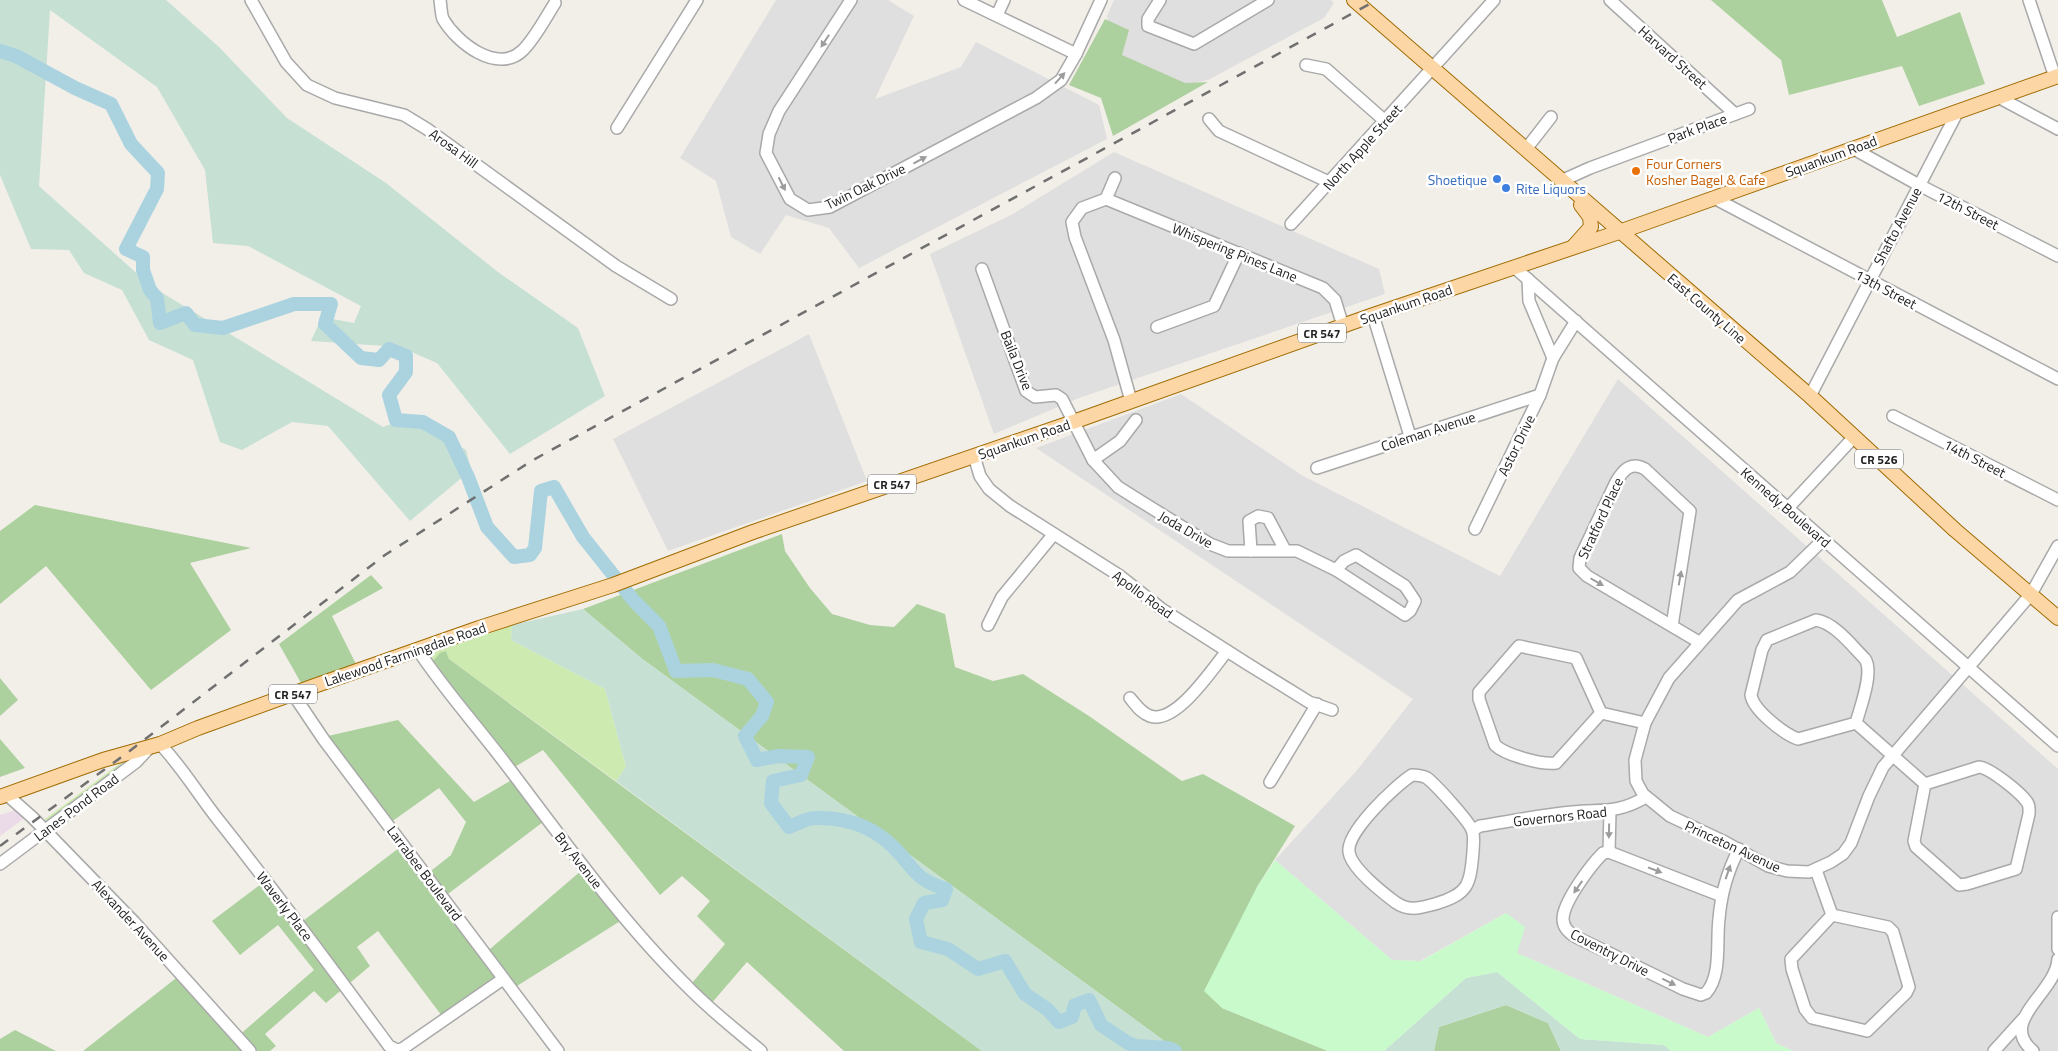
<svg xmlns="http://www.w3.org/2000/svg" width="2058" height="1051" font-family="'Titillium Web',sans-serif">
<rect width="100%" height="100%" fill="#f2efe9"/>
<g fill="#e0dfdf">
<polygon points="776,0 888,0 914,16 875,99 961,67 976,42 1099,105 1107,139 859,268 829,228 786,215 760,254 731,237 716,181 680,158"/>
<polygon points="1114,0 1331,0 1334,3 1324,18 1208,80 1178,87 1119,58 1107,16"/>
<polygon points="1114,152 1379,269 1385,294 1079,398 994,434 930,254 1011,215"/>
<polygon points="809,334 867,481 668,551 613,439"/>
<polygon points="1618,379 2058,769 2058,1051 1793,1051 1776,1043 1759,1008 1708,1037 1517,953 1506,913 1420,961 1392,960 1275,860 1358,769 1413,699 1036,448 1181,394 1303,476 1500,576"/>
</g>
<polygon fill="#ebdbe8" points="24,807 30,814 0,836 0,815"/>
<g fill="#cdebb0">
<polygon points="512,625 511,640 605,689 626,767 616,781 449,659 446,651 432,662 429,658 433,651"/>
<polygon points="130,759 131,761 50,821 44,820 122,762"/>
</g>
<g fill="#add19e">
<polygon points="1711,0 1882,0 1897,37 1960,12 1985,84 1919,106 1902,66 1789,95 1781,60"/>
<polygon points="1105,19 1129,30 1122,55 1185,83 1208,82 1113,136 1101,98 1069,85"/>
<polygon points="35,505 251,548 190,563 231,630 151,690 46,566 0,604 0,531"/>
<polygon points="782,534 785,551 810,588 832,614 870,625 894,627 917,604 945,614 955,667 993,681 1023,674 1089,716 1182,781 1203,774 1295,826 1257,887 1222,1008 1328,1051 1178,1051 641,658 583,609"/>
<polygon points="371,575 383,588 332,616 356,664 301,683 279,644"/>
<polygon points="446,651 449,659 982,1051 844,1051 747,962 710,1005 692,983 725,944 697,916 710,901 682,876 660,895 543,750 513,768 432,662 440,653"/>
<polygon points="0,678 18,700 0,716"/>
<polygon points="398,720 474,802 515,778 547,819 440,900 483,955 582,870 622,920 509,991 500,979 445,1020 378,931 357,947 370,966 326,1003 314,991 265,1034 276,1046 270,1051 83,1051 180,975 237,1037 314,970 278,925 240,955 212,921 261,884 295,927 399,848 422,878 451,855 466,822 439,788 387,825 319,738"/>
<polygon points="0,739 25,768 0,777"/>
<polygon points="1506,1005 1548,1023 1561,1051 1434,1051 1439,1027"/>
<polygon points="15,1030 56,1051 0,1051 0,1039"/>
</g>
<g fill="#c6e0d4">
<polygon points="0,0 166,0 219,47 287,118 386,183 498,272 578,328 605,396 510,454 437,363 400,347 311,341 322,317 354,323 361,306 248,246 213,243 205,170 157,87 50,10 39,186 151,286 383,427 408,418 466,450 471,470 410,521 328,426 292,422 242,450 220,442 193,360 149,340 122,290 84,273 69,250 31,249 0,175"/>
<polygon points="583,609 641,658 1178,1051 982,1051 616,781 626,767 605,689 511,640 512,625"/>
<polygon points="1497,972 1580,1039 1664,1045 1671,1051 1561,1051 1548,1023 1506,1005 1439,1027 1434,1051 1384,1051 1466,978"/>
</g>
<polygon fill="#c8facc" points="1275,860 1392,960 1421,961 1506,913 1525,927 1517,953 1708,1037 1759,1008 1776,1043 1793,1051 1671,1051 1664,1045 1580,1039 1497,972 1466,978 1384,1051 1328,1051 1222,1008 1204,991 1257,887"/>
<g fill="none" stroke-linecap="round" stroke-linejoin="round">
<path stroke="#aad3df" stroke-width="14" d="M0 51 16 56 75 88 111 104 131 144 158 173 157 189 126 249 143 257V270L150 290 157 298 160 323 186 313 195 325 223 328 294 304H331L325 324 361 358 379 360 389 349 406 356V372L389 395 396 420 423 422 449 437 468 477 487 527 514 557 530 555 535 548 541 491 554 487 583 537 634 601 659 626 676 671 713 670 748 679 767 702 762 716 745 736 757 760 778 756 808 757 801 775 773 781 771 803 789 827C797 824 807 818 815 818 849 817 879 829 901 855 916 873 921 882 946 889L942 900 924 903 916 919 921 942 948 949 978 969 1005 961 1025 994 1047 1009 1059 1022 1072 1017 1075 1005 1089 1000 1101 1025 1128 1043 1136 1046 1168 1048 1175 1051"/>
<g stroke="#a9a9a9" stroke-width="14">
<g id="minor">
<polyline points="251,0 286,62 307,85 335,98 404,115 427,129 616,266 671,299"/>
<path d="M440 0C441 6 441 14 443 19 457 43 497 74 522 51 534 40 546 17 555 3"/>
<polyline points="851,0 779,111 769,134 766,153 790,199 808,210 830,207 1036,98 1061,80 1076,54 1101,0"/>
<polyline points="964,0 1076,54"/>
<polyline points="1160,0 1148,19 1148,26 1194,44 1268,0"/>
<polyline points="1610,0 1735,114"/>
<polyline points="2029,0 2055,77"/>
<polyline points="997,15 1004,0"/>
<polyline points="1306,65 1326,69 1385,121"/>
<polyline points="1998,97 2058,129"/>
<polyline points="1209,119 1219,131 1331,183"/>
<polyline points="617,128 697,0"/>
<polyline points="1852,148 1919,185 2058,256"/>
<polyline points="1526,149 1551,117"/>
<polyline points="1115,178 1106,199 1082,208 1072,222 1075,237 1114,340 1131,401"/>
<polyline points="1561,181 1590,168 1749,109"/>
<polyline points="1714,198 2058,379"/>
<polyline points="1106,199 1323,288 1335,300 1343,326"/>
<polyline points="1291,224 1494,0"/>
<polyline points="1514,267 2058,746"/>
<polyline points="982,269 1026,391 1035,397 1056,395 1062,399 1093,460 1118,487 1137,499 1210,544 1228,551 1297,551 1336,570"/>
<polyline points="1528,279 1529,301 1553,358"/>
<polyline points="1373,315 1410,436"/>
<polyline points="1157,327 1214,306 1239,253"/>
<polyline points="1810,396 1958,111"/>
<polyline points="1893,416 2058,500"/>
<polyline points="974,456 980,476 989,489 1010,506 1120,576 1163,610 1246,663 1309,702 1332,710"/>
<polyline points="1093,460 1120,441 1136,420"/>
<polyline points="1317,468 1540,395"/>
<polyline points="1788,508 1854,437"/>
<polyline points="1475,529 1540,395 1553,358 1576,321"/>
<polyline points="1823,540 1790,572 1738,600 1669,678 1645,723 1635,760 1636,781 1643,794 1670,816 1725,842 1768,866 1787,871 1809,872 1831,862 1843,854 1851,843 1869,796 1883,767 2031,594 2058,546"/>
<polyline points="1251,551 1249,521 1258,516 1268,518 1285,550"/>
<polygon points="1356,555 1405,586 1415,601 1410,611 1405,615 1336,570 1344,561"/>
<path d="M1816 620C1835 623 1852 646 1865 659 1874 672 1860 708 1856 723L1798 739C1784 734 1753 710 1751 695L1762 650 1767 640Z"/>
<polyline points="988,625 1002,597 1053,535"/>
<path d="M1672 626 1690 511 1645 469C1631 461 1623 470 1616 482L1580 558 1579 568 1587 576 1699 642"/>
<path d="M1519 646 1576 658 1601 713 1556 763C1542 765 1505 755 1495 745L1479 699V692Z"/>
<path d="M418 650C445 691 478 727 508 767 565 842 620 920 687 986 710 1010 736 1030 761 1051"/>
<polyline points="293,694 324,740 558,1051"/>
<path d="M1130 698C1136 705 1141 713 1150 716 1176 725 1213 668 1227 651"/>
<polyline points="1601,713 1645,723"/>
<polyline points="1856,723 1925,784"/>
<path d="M160 744C183 768 199 796 220 822 278 895 333 970 389 1046L397 1050 402 1049 503 979"/>
<path d="M1979 767C1990 768 2020 792 2027 802 2030 806 2029 809 2029 814L2016 869 1967 884 1959 885 1916 847 1914 841 1925 784Z"/>
<path d="M1412 775C1417 775 1423 776 1427 778 1435 784 1469 821 1472 830 1475 836 1473 846 1473 852 1470 886 1468 894 1435 904 1420 908 1409 912 1395 902 1383 893 1351 868 1349 852 1346 832 1396 785 1412 775Z"/>
<polyline points="1270,782 1317,704"/>
<polyline points="6,794 32,817 134,922 250,1051"/>
<path d="M1473 830 1480 826C1511 821 1541 815 1572 812 1603 809 1617 814 1646 797"/>
<polyline points="1609,852 1610,811"/>
<polyline points="0,864 136,762 150,747"/>
<polyline points="1816,870 1832,915"/>
<path d="M1722 896 1609 852 1603 853C1591 865 1563 902 1563 919 1563 928 1569 933 1576 937L1683 989 1701 995 1706 993C1722 975 1716 943 1719 919 1721 894 1727 872 1739 849"/>
<polygon points="1832,915 1888,927 1893,932 1909,987 1906,993 1867,1031 1812,1018 1805,1009 1792,969 1791,959"/>
<polyline points="2058,917 2058,949"/>
<polyline points="1994,1051 2023,1019"/>
<path d="M2033 1051C1997 1021 2056 993 2058 959"/>
</g>
</g>
<g stroke="#a06b00" stroke-width="16">
<g id="major">
<polyline points="1354,0 1810,396 1955,530 2058,618"/>
<polyline points="1574,246 1591,227 1590,217 1581,205"/>
<polyline points="0,797 103,760 160,744 198,728 317,685 479,628 613,585 753,532 1073,422 1373,315 1619,232 2058,76"/>
</g>
</g>
<use href="#minor" stroke="#fff" stroke-width="11"/>
<use href="#major" stroke="#fcd6a4" stroke-width="14"/>
<polyline stroke="#707070" stroke-width="2.5" stroke-dasharray="10 10" stroke-linecap="butt" points="0,846 127,753 385,555 533,460 1377,0"/>
</g>
<defs><path id="oneway-solid" d="M-6-.8H1V-3.2L6.5 0L1 3.2V.8H-6Z" transform="scale(1.25)"/></defs>
<g fill="#9c9c9c">
<use href="#oneway-solid" transform="translate(825 41) rotate(123)"/>
<use href="#oneway-solid" transform="translate(1060 78) rotate(-48)"/>
<use href="#oneway-solid" transform="translate(920 160) rotate(-28)"/>
<use href="#oneway-solid" transform="translate(782 184) rotate(63)"/>
<use href="#oneway-solid" transform="translate(1680 578) rotate(-80)"/>
<use href="#oneway-solid" transform="translate(1597 582) rotate(30)"/>
<use href="#oneway-solid" transform="translate(1609 831) rotate(91)"/>
<use href="#oneway-solid" transform="translate(1655 870) rotate(21)"/>
<use href="#oneway-solid" transform="translate(1728 872) rotate(-71)"/>
<use href="#oneway-solid" transform="translate(1578 887) rotate(125)"/>
<use href="#oneway-solid" transform="translate(1669 982) rotate(26)"/>
</g>
<circle fill="#e8710a" stroke="#fff" stroke-width="2" cx="1636" cy="171" r="5"/>
<g fill="#3f7fe0" stroke="#fff" stroke-width="2">
<circle cx="1497" cy="179" r="5"/>
<circle cx="1506" cy="188" r="5"/>
</g>
<g text-anchor="middle" dominant-baseline="central" stroke-width="5" stroke-linejoin="round" paint-order="stroke">
<g fill="#fff" stroke="#646464" stroke-width="1">
<rect x="1298" y="323.5" width="48" height="19" rx="4"/>
<rect x="1855" y="449.5" width="48" height="19" rx="4"/>
<rect x="868" y="474.5" width="48" height="19" rx="4"/>
<rect x="269" y="684.5" width="48" height="19" rx="4"/>
</g>
<g font-size="12" font-weight="bold" fill="#222">
<text x="1322" y="333">CR 547</text>
<text x="1879" y="459">CR 526</text>
<text x="892" y="484">CR 547</text>
<text x="293" y="694">CR 547</text>
</g>
<g font-size="14" fill="#222" stroke="#fff">
<text transform="translate(1673 57) rotate(42)">Harvard Street</text>
<text transform="translate(1697 128) rotate(-20)">Park Place</text>
<text transform="translate(1362 147) rotate(-48)">North Apple Street</text>
<text transform="translate(454 148) rotate(36)">Arosa Hill</text>
<text transform="translate(1831 156) rotate(-20)">Squankum Road</text>
<text transform="translate(865 186) rotate(-26)">Twin Oak Drive</text>
<text transform="translate(1968 210) rotate(27)">12th Street</text>
<text transform="translate(1897 226) rotate(-62)">Shafto Avenue</text>
<text transform="translate(1235 252) rotate(22)">Whispering Pines Lane</text>
<text transform="translate(1886 289) rotate(28)">13th Street</text>
<text transform="translate(1406 304) rotate(-19)">Squankum Road</text>
<text transform="translate(1707 308) rotate(41)">East County Line</text>
<text transform="translate(1017 360) rotate(68)">Baila Drive</text>
<text transform="translate(1428 431) rotate(-18)">Coleman Avenue</text>
<text transform="translate(1024 439) rotate(-19)">Squankum Road</text>
<text transform="translate(1516 445) rotate(-64)">Astor Drive</text>
<text transform="translate(1975 458) rotate(27)">14th Street</text>
<text transform="translate(1786 507) rotate(41)">Kennedy Boulevard</text>
<text transform="translate(1600 518) rotate(-65)">Stratford Place</text>
<text transform="translate(1186 529) rotate(30)">Joda Drive</text>
<text transform="translate(1143 594) rotate(36)">Apollo Road</text>
<text transform="translate(405 654) rotate(-19)">Lakewood Farmingdale Road</text>
<text transform="translate(76 807) rotate(-37)">Lanes Pond Road</text>
<text transform="translate(1560 816) rotate(-6)">Governors Road</text>
<text transform="translate(1733 846) rotate(25)">Princeton Avenue</text>
<text transform="translate(579 860) rotate(52)">Bry Avenue</text>
<text transform="translate(425 873) rotate(53)">Larrabee Boulevard</text>
<text transform="translate(285 906) rotate(53)">Waverly Place</text>
<text transform="translate(131 920) rotate(47)">Alexander Avenue</text>
<text transform="translate(1610 952) rotate(27)">Coventry Drive</text>
</g>
<g font-size="14" fill="#c56008" stroke="#fff" text-anchor="start">
<text x="1646" y="163">Four Corners<tspan x="1646" dy="16">Kosher Bagel &amp; Cafe</tspan></text>
</g>
<g font-size="14" fill="#366cbe" stroke="#fff" text-anchor="end">
<text x="1487" y="179">Shoetique</text>
<text x="1516" y="188" text-anchor="start">Rite Liquors</text>
</g>
</g>
</svg>
